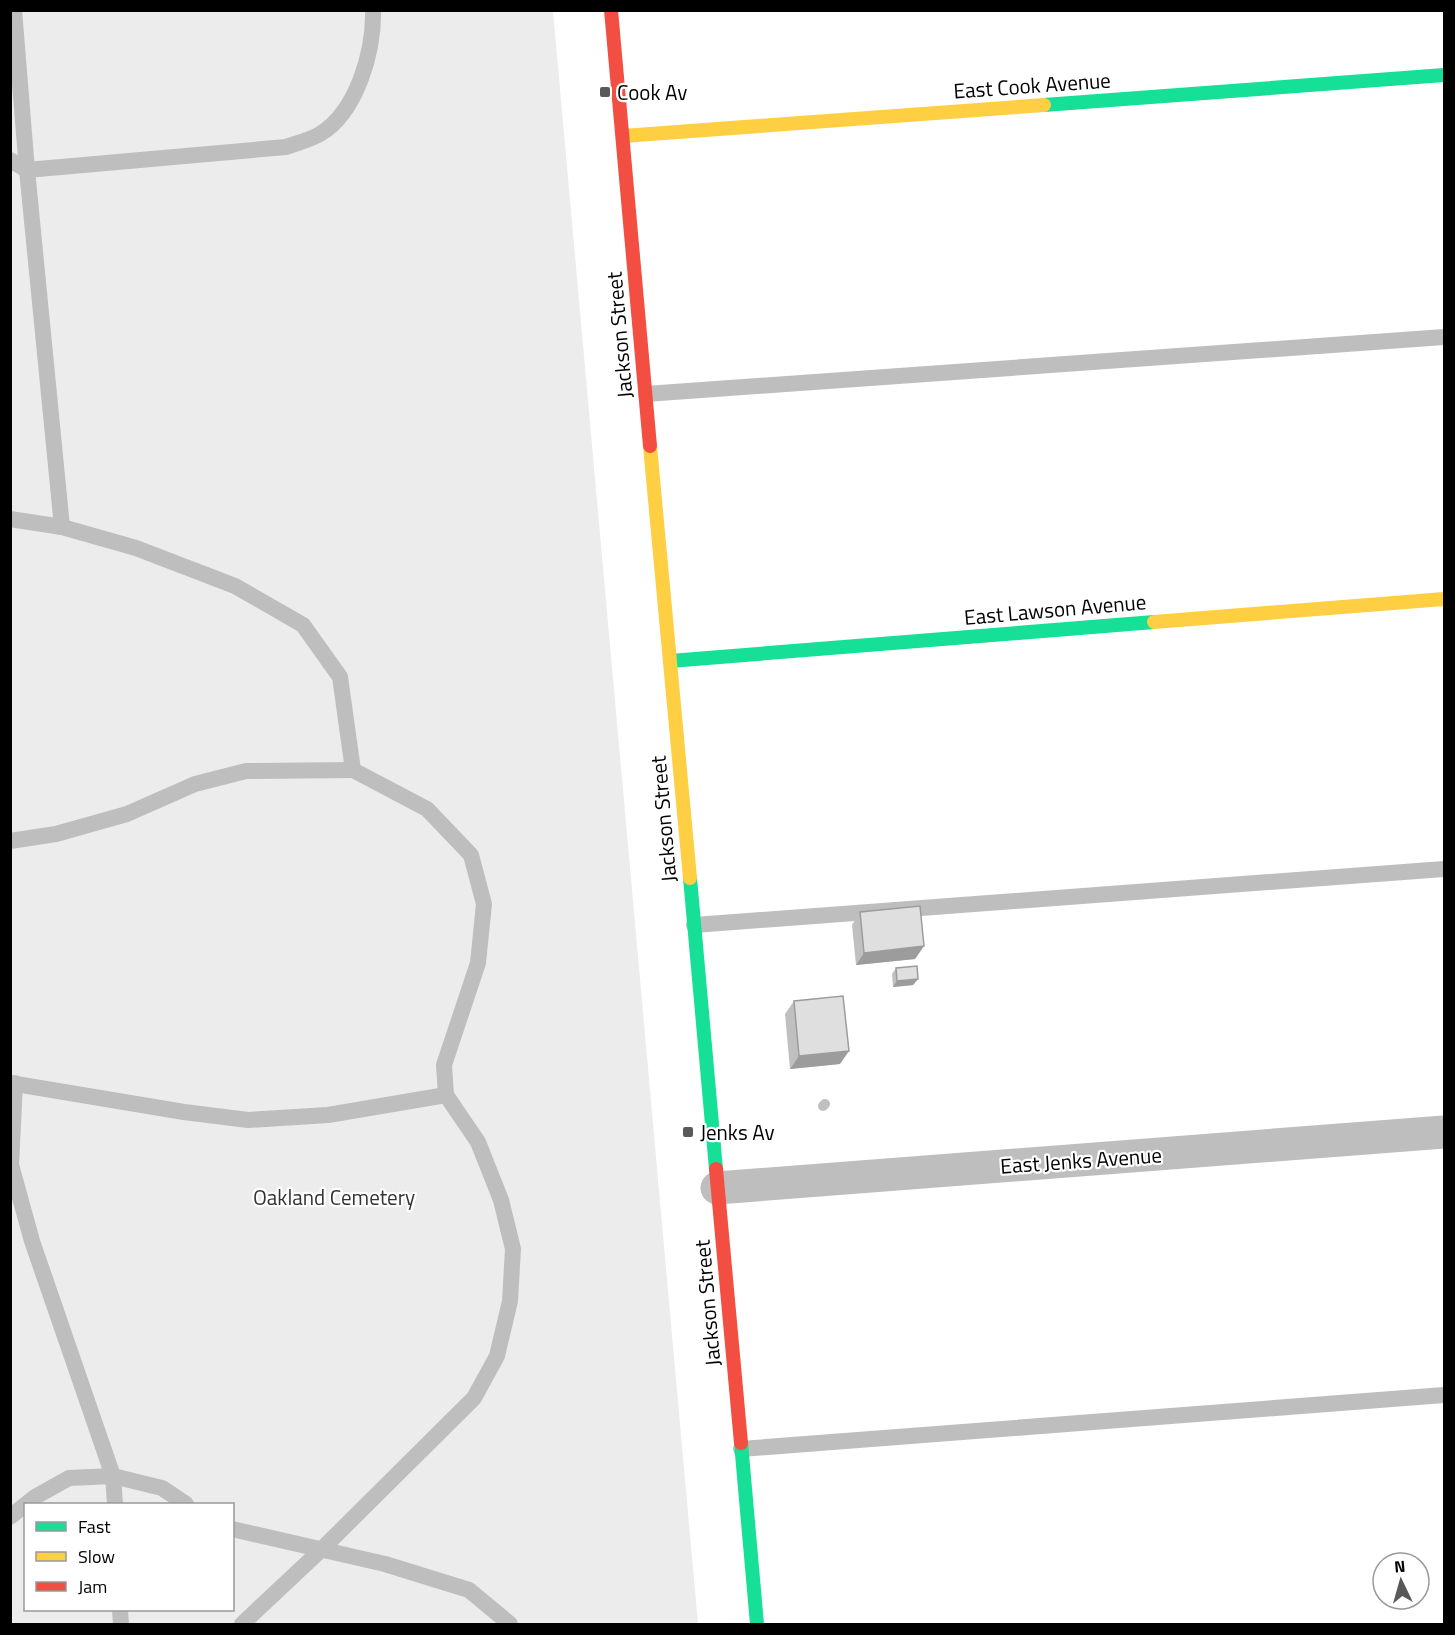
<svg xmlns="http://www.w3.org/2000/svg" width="1455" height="1635" font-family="'Titillium Web',sans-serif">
<rect width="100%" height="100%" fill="#fff"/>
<path fill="#ececec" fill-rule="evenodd" d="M11 11H553L698 1624H11ZM26 1504H232V1610H26Z"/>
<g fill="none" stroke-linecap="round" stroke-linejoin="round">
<polyline stroke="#bfbfbf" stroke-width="10" points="823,1106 825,1104"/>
<g stroke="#bebebe" stroke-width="16">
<polyline points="14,10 27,170 62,527"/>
<path d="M10 160 27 170 286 147C297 143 310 140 320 134 357 112 374 51 373 10"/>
<polyline points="646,394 1444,337"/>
<polyline points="10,519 62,527 136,548 235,586 303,625 340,677 353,770 427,809 471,855 484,904 478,963 444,1065 446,1095 478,1142 501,1200 513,1249 510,1301 497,1356 474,1398 322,1549 242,1624"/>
<polyline points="10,841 56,834 127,814 195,784 246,771 353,770"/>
<polyline points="694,925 1444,869"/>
<polyline points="10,1083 184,1112 248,1120 328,1115 446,1095"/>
<polyline points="15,1083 11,1165 32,1241 113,1476 115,1504"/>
<polyline points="741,1449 1444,1395"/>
<polyline points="10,1517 35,1497 69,1478 113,1476 162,1488 186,1504"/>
<polyline points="232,1529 385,1564 469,1590 510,1624"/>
<polyline points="120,1610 121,1624"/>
</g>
<polyline stroke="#bebebe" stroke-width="33" points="717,1188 1444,1132"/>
<g stroke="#16e098" stroke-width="14">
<polyline points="1044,105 1444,75"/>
<polyline points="670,661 1154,622"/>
<polyline points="690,878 716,1169"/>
<polyline points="741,1443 757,1624"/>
</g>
<g stroke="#ffcf43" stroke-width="14">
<polyline points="623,136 1044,105"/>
<polyline points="650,446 690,878"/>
<polyline points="1154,622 1444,599"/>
</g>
<g stroke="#f24e42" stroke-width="14">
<polyline points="611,10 650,446"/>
<polyline points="716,1169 741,1443"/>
</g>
</g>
<g fill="#c0c0c0">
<polygon points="860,912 924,946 915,959 856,965 852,925"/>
<polygon points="896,968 918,979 913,985 893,987 892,974"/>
<polygon points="794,1001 840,1064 790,1069 785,1014"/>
</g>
<g fill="#9c9c9c">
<polygon points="924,946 915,959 856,965 864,953"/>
<polygon points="918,979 913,985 893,987 897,981"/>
<polygon points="849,1051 840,1064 790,1069 799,1056"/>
</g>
<g fill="#dfdfdf" stroke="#9c9c9c" stroke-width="1.5">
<polygon points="920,906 924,946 864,953 860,912"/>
<polygon points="917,966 918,979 897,981 896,968"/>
<polygon points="843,996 849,1051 799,1056 794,1001"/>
</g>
<g fill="#595959" stroke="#fff" stroke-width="2">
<rect x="599" y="86" width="12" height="12" rx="3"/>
<rect x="682" y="1126" width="12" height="12" rx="3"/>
</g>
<g text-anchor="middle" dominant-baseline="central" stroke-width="4.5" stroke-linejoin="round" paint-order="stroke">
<g font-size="21" fill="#000" stroke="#fff">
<text transform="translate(1032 85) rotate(-4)">East Cook Avenue</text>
<text transform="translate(619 335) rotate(-95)">Jackson Street</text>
<text transform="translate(1055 609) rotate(-5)">East Lawson Avenue</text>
<text transform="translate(663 819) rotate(-95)">Jackson Street</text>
<text transform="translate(1081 1160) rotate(-4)">East Jenks Avenue</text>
<text transform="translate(707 1303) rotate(-95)">Jackson Street</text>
</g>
<g font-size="21" fill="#000" stroke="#fff" text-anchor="start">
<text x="617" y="92">Cook Av</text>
<text x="700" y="1132">Jenks Av</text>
</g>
<g font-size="21" fill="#333" stroke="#fff">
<text x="334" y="1197">Oakland Cemetery</text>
</g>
</g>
<rect width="1455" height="1635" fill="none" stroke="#000000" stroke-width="24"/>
<rect x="24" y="1503" width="210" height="108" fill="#ffffff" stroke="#999999" stroke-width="1.5"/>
<rect x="36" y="1522" width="30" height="9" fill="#16e098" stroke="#999999" stroke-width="1.5"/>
<text x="78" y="1533" font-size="18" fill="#000000">Fast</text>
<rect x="36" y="1552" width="30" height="9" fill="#ffcf43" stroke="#999999" stroke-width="1.5"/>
<text x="78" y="1563" font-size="18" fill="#000000">Slow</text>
<rect x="36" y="1582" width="30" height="9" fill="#f24e42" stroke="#999999" stroke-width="1.5"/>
<text x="78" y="1593" font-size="18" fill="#000000">Jam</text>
<g transform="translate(1401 1581) rotate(355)"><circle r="28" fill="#ffffff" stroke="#999999" stroke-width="1.5"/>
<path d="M0-4.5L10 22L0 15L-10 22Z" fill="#595959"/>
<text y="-9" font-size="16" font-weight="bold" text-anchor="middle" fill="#000000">N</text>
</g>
</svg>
